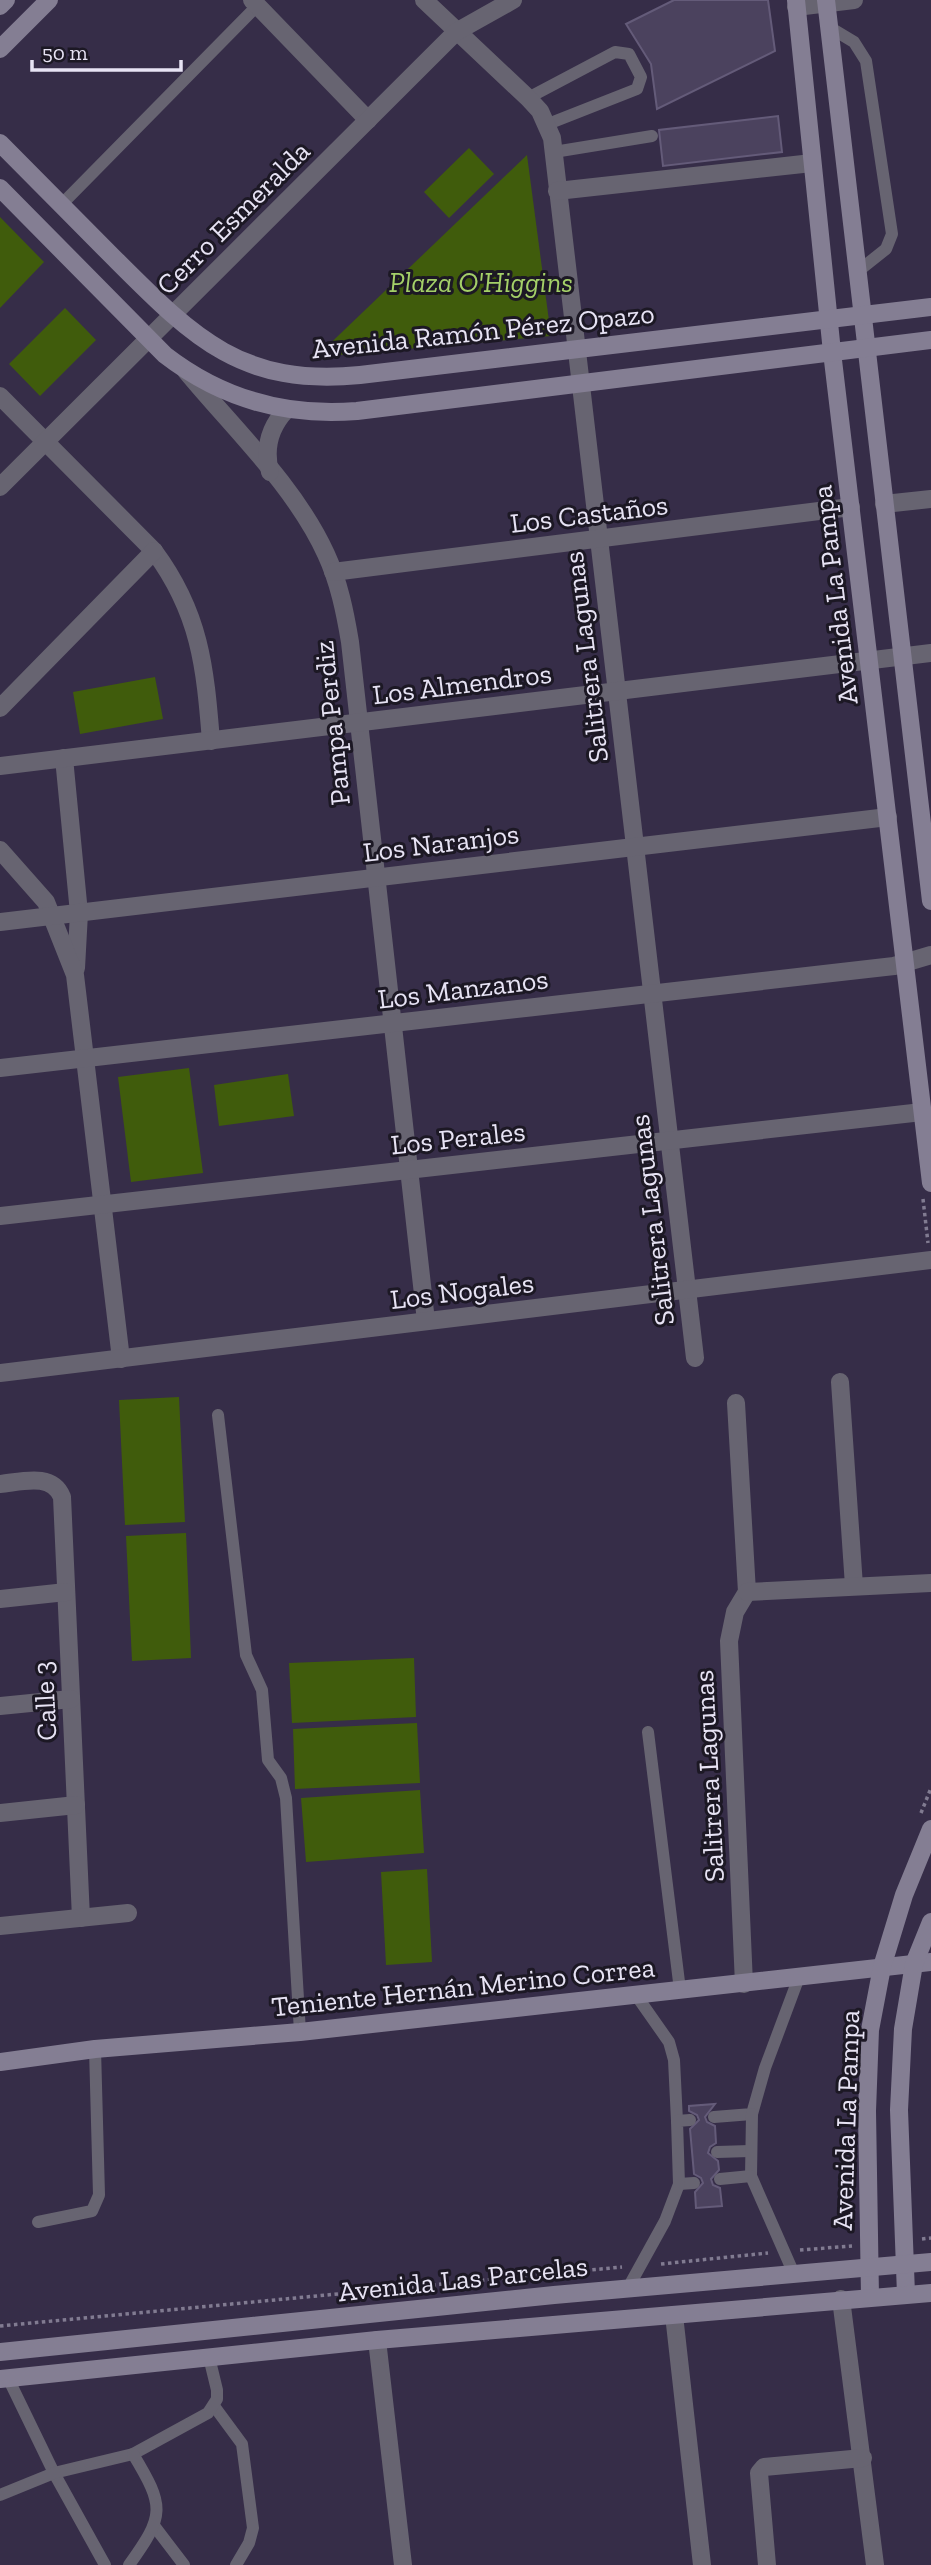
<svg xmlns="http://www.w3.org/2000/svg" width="931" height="2565" font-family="'Zilla Slab',serif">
<rect width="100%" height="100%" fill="#362d48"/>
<g fill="#405c0c">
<polygon points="469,148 494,174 449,218 424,192"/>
<polygon points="527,155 551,336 316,357"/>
<polygon points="0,217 44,262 0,308"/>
<polygon points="65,308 96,340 40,396 9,364"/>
<polygon points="155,677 163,719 80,734 73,692"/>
<polygon points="189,1068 203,1173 131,1182 118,1077"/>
<polygon points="288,1074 294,1116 219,1126 214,1085"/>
<polygon points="179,1397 185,1522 125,1525 119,1400"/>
<polygon points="186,1533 191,1658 132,1661 126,1536"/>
<polygon points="414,1658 416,1717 292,1723 289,1663"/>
<polygon points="417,1723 420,1783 295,1789 293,1729"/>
<polygon points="420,1790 424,1853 306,1862 301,1798"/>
<polygon points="427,1869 432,1962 386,1965 381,1872"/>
</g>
<g fill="#4b425e" stroke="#645b79" stroke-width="2">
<polygon points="674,0 768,0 775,51 657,109 651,64 626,24"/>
<polygon points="778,116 782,152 663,166 659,130"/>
<polygon points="715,2104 705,2117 707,2122 715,2126 716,2143 710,2147 708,2153 718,2161 719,2170 711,2179 713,2185 720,2188 722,2206 696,2208 695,2192 703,2183 701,2178 694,2174 690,2129 699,2120 697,2115 689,2111 689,2106"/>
</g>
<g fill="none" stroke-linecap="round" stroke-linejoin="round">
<g stroke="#817b91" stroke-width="3.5" stroke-dasharray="3.5 3.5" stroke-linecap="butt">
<polyline points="923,1199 928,1243"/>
<polyline points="921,1813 931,1788"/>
<polyline points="922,2239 931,2238"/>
<polyline points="800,2250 852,2246"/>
<polyline points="661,2264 768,2253"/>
<polyline points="0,2326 622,2267"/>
</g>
<g stroke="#676471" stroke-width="12">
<polyline points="829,27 854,42 866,61 892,234 886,249 857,272"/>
<polyline points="528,98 615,52 629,54 641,77 637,89 548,124"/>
<polyline points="554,152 652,136"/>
<polyline points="61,205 257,6"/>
<polyline points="218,1415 246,1655 262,1690 268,1760 281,1778 286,1798 300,2032"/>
<polyline points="648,1732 680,1990"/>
<polyline points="636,1995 669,2042 674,2060 677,2121"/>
<polyline points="714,2117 752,2114 765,2068 799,1977"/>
<polyline points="717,2152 750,2151"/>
<polyline points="751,2176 752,2114"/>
<polyline points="720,2179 751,2176 794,2274"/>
<polyline points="679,2184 694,2183"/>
<polyline points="38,2222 92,2211 99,2195 95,2049"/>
<polyline points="628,2288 665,2221 679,2184 677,2121 690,2120"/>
<polyline points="8,2378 54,2473 105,2565"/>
<polyline points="214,2406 242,2444 253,2528 249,2543 236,2565"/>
<polyline points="0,2495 54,2473 133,2454 208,2413 217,2399 217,2390 209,2357"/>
<polyline points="155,2527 184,2565"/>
<path d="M129 2565C165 2515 165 2507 133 2454"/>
</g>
<g stroke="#676471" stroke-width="18">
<polyline points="252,0 368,120"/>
<polyline points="424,0 528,98 540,111 552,138 695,1358"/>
<polyline points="796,7 854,0"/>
<polyline points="557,191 812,163"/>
<path d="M186 371C233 428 295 486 326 554 339 582 345 612 350 642L426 1321"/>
<path d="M0 396 154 551C200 613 205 666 211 741"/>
<path d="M270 472C264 448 269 428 286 410"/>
<polyline points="0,487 456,32 513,0"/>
<polyline points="884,504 931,499"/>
<polyline points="333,572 851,507"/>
<polyline points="0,708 154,551"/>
<polyline points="64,758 79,913 76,968"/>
<polyline points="0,766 931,653"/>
<polyline points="0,850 46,902 75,975 121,1359"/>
<polyline points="0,922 888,817"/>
<polyline points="0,1068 894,966 931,955"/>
<polyline points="0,1216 922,1112"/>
<polyline points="0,1373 931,1260"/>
<polyline points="840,1382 854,1586"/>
<polyline points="736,1403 747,1592 735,1612 729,1641 744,1984"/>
<path d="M0 1484C21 1482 52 1472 62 1497L81 1918"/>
<polyline points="747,1592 931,1583"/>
<polyline points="0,1599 66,1592"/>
<polyline points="0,1706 71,1699"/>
<polyline points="0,1813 76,1805"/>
<polyline points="0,1926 128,1913"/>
<polyline points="841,2299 875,2565"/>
<polyline points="674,2315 702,2565"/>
<polyline points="377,2340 403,2565"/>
<polyline points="767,2565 759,2473 764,2467 863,2458"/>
</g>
<g stroke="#847e93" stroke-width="18">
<polyline points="796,0 832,352 931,1183"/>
<polyline points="826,0 931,901"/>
<polyline points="0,6 6,0"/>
<polyline points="0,49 49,0"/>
<path d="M0 143C38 181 75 219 113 257 192 336 240 387 360 375L931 307"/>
<path d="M0 188 165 355C222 399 285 417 357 411L931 340"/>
<polyline points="0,2062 95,2049 300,2032 931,1962"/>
<polyline points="906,2294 899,2110 903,2029 914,1964 931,1922"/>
<polyline points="870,2297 867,2111 870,2030 882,1967 904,1895 931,1829"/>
<polyline points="0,2352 554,2295 931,2262"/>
<polyline points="0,2379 377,2340 931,2293"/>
</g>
</g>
<g text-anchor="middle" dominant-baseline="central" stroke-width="6" stroke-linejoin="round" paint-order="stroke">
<g font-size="28" fill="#e7e3f4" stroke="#1c1824">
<text transform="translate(233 218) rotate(-45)">Cerro Esmeralda</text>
<text transform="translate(483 331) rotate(-6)">Avenida Ramón Pérez Opazo</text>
<text transform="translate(589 514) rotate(-7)">Los Castaños</text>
<text transform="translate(835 595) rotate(-97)">Avenida La Pampa</text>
<text transform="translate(586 657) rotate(-97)">Salitrera Lagunas</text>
<text transform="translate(462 684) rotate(-7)">Los Almendros</text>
<text transform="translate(332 723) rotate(-96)">Pampa Perdiz</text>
<text transform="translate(441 843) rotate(-7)">Los Naranjos</text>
<text transform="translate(463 989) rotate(-7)">Los Manzanos</text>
<text transform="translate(458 1138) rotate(-6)">Los Perales</text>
<text transform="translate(652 1220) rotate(-97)">Salitrera Lagunas</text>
<text transform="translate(462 1291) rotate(-7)">Los Nogales</text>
<text transform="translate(45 1701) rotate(-93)">Calle 3</text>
<text transform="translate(709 1776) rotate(-93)">Salitrera Lagunas</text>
<text transform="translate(463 1987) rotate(-6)">Teniente Hernán Merino Correa</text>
<text transform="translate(846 2120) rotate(-88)">Avenida La Pampa</text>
<text transform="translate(463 2279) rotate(-6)">Avenida Las Parcelas</text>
</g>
<g font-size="28" font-style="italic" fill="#a4d068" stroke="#1c1824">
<text x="481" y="282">Plaza O'Higgins</text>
</g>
</g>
<path d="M32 60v10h149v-10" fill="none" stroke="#e7e3f4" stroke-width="3.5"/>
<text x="42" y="60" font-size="21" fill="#e7e3f4" stroke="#1c1824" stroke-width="5" paint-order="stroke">50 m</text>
</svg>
